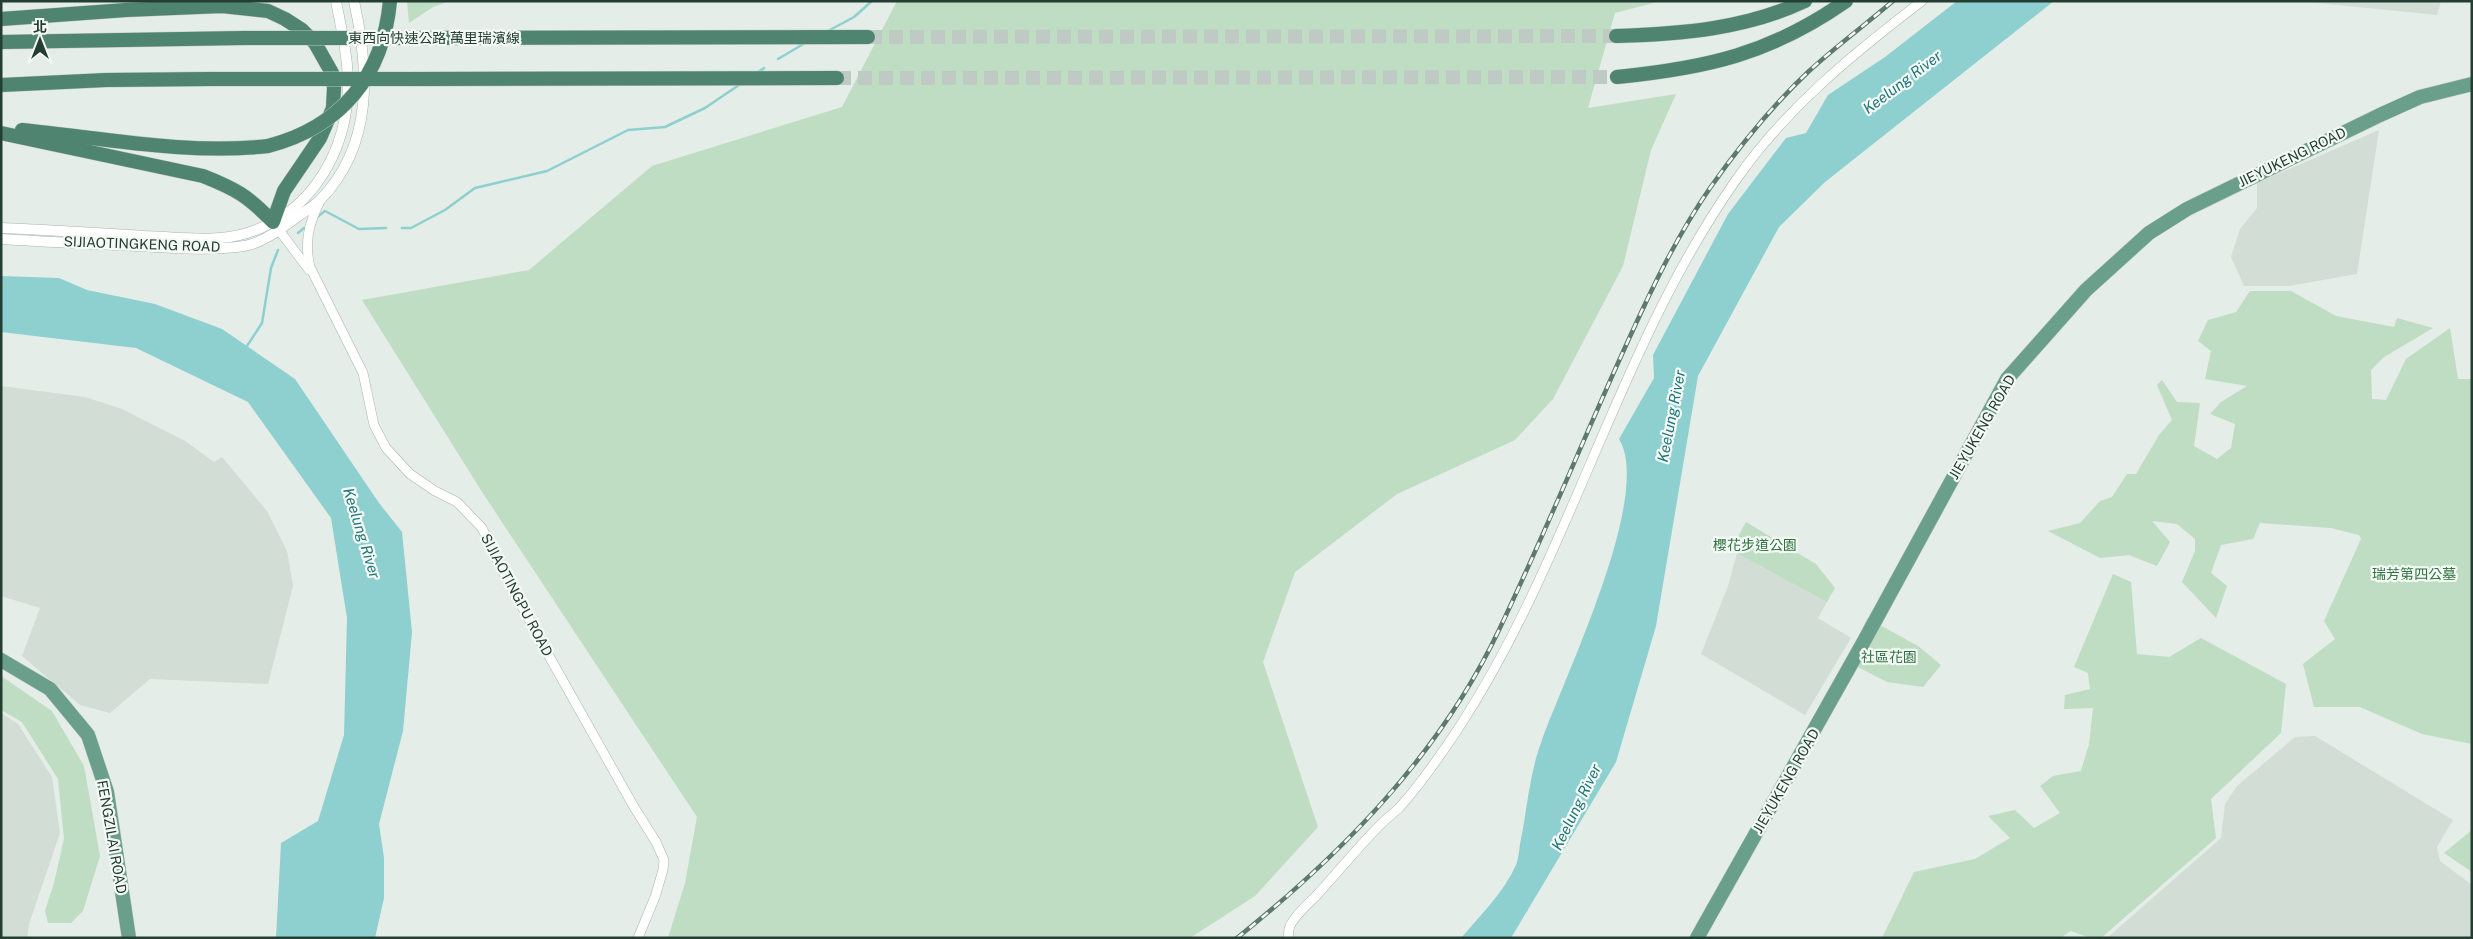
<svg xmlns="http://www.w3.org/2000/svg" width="2473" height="939" font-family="'Public Sans','Noto Sans TC',sans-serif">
<rect width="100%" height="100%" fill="#e4ede7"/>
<g fill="#d2ddd6">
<polygon points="2298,1 2441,1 2437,15"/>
<polygon points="2379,130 2357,274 2289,286 2244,286 2231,257 2240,229 2257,208 2257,183"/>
<polygon points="1,386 85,397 122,409 185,441 214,462 222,457 267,511 287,551 293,586 268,684 150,679 110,713 80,705 22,656 40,608 1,596"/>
<polygon points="1737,553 1827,602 1818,618 1851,638 1805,715 1701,654 1728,586"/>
<polygon points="1,713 18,724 52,777 60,833 29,924 27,938 1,938"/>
<polygon points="2315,736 2453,820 2437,847 2440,861 2472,885 2472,938 2107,938 2221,838 2225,804 2237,786 2295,737"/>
</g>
<g fill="#beddc2">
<polygon points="407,1 450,1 433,7 409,23"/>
<polygon points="897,1 1661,1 1615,13 1588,108 1676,94 1651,150 1623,266 1553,399 1515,440 1397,494 1295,572 1263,662 1318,827 1255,896 1190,938 668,938 685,883 697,817 484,495 362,300 529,270 652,166 842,107"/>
<polygon points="2250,291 2291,291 2336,316 2394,327 2397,318 2433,328 2384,357 2371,370 2372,399 2386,400 2406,359 2450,328 2458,379 2472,379 2472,744 2422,734 2360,707 2314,707 2303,664 2335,639 2324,621 2361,539 2359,535 2331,528 2260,523 2253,539 2221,545 2211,573 2227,586 2216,618 2182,582 2195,551 2195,539 2177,524 2152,521 2170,542 2157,566 2129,555 2100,558 2048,531 2080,523 2100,501 2112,497 2127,474 2136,474 2159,435 2172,420 2157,385 2162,380 2177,402 2200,403 2194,446 2217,459 2231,448 2235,424 2210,414 2221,402 2247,386 2205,379 2211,351 2198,341 2208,320 2236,312"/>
<polygon points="1746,522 1816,564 1835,588 1827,602 1731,550"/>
<polygon points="2113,574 2131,582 2137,654 2169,657 2201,638 2286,684 2281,733 2211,799 2216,838 2101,938 2090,938 2071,931 2060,938 1882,938 1914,872 1975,859 2010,838 1988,816 2015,810 2034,828 2060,813 2040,786 2053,776 2081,771 2089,744 2093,708 2064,709 2065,695 2090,689 2088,673 2074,667"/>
<polygon points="1867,618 1918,646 1941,665 1923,687 1887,682 1852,664 1863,643 1862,630"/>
<polygon points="1,676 52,711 84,766 100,856 83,911 71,923 48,923 45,911 54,883 64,839 58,779 22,722 1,710"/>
<polygon points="2472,830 2472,872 2444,853"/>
</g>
<g fill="#8ecfcf">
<path d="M1957 1H2054L1825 182 1779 227 1698 376 1656 626 1616 762 1511 938H1461C1480 916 1504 892 1516 865 1519 858 1519 848 1521 839 1527 809 1530 772 1541 743 1562 682 1654 495 1619 439L1654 378 1653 355 1728 214 1786 138 1806 133 1828 95 1885 57Z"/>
<polygon points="1,276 59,278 87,290 155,304 222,329 295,379 379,503 402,532 412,632 403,731 379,824 384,858 384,898 375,938 276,938 281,843 318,821 344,735 347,618 331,518 248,402 136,348 1,332"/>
</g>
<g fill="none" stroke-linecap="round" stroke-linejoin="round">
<g stroke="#8ecfcf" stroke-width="2.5">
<polyline points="828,31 854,17 872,1"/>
<polyline points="778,59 805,43"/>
<polyline points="757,73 764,68"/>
<polyline points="316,218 325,211 359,229 386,228"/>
<polyline points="402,228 411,228 445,210 475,188 547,171 628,130 665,127 705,108 742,83"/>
<polyline points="298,233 304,228"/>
<polyline points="245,349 262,323 271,268 278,250"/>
</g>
<g stroke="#becac3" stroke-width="14" stroke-dasharray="14 7" stroke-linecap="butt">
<polyline points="868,37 1616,36"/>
<polyline points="837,78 1617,77"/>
</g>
<g stroke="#a7b5ad" stroke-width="10">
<g id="minor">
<path d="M320 201C309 223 304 242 310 267L363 373 374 425 386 448 410 474 435 491 457 502 482 528 502 570 549 656 634 807 656 842 664 860 663 870 655 897 638 938"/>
<polyline points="276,226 309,270"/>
<path d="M1288 938C1289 934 1288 930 1290 926 1295 915 1308 904 1316 896 1338 872 1359 846 1382 823 1387 818 1394 813 1399 808 1421 784 1440 756 1458 729 1571 557 1617 349 1736 180 1785 109 1854 53 1922 1"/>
</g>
</g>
<g stroke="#a7b5ad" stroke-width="11">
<g id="tertiary">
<path d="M1 228C49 230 97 233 145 236 178 237 216 243 247 233 313 213 348 149 348 84 348 56 341 28 336 1"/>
<path d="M1 239C47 242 92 244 138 246 172 248 210 251 244 246 263 243 282 228 297 217 305 211 315 206 321 199 374 144 369 69 354 1"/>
</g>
</g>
<g stroke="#c2c9c6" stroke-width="15">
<g id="primary">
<polyline points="1,660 50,689 88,735 107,792 129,938"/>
<polyline points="1697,938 1863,643 2007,379 2086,290 2149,233 2187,209 2380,115 2420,97 2472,84"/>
</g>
</g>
<g stroke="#c2c9c6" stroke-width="15">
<g id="trunk">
<path d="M1 19 126 10 222 6 268 11 285 19 302 30 315 43 332 73 334 88 333 108 320 138 284 191 273 222C248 196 236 189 203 176L1 133"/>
<path d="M1616 36C1682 34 1745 29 1805 1"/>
<polyline points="410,38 868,37"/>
<polyline points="1,42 244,38"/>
<path d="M1617 77C1707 68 1770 54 1846 1"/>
<polyline points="415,79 837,78"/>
<polyline points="1,85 106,80 210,79"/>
<path d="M22 130C102 138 188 155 268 146"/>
</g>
</g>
<use href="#minor" stroke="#fff" stroke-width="9"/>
<use href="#tertiary" stroke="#fff" stroke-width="10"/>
<use href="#primary" stroke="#6aa08b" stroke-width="14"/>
<use href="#trunk" stroke="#4e8470" stroke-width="14"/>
<g stroke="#5e796e" stroke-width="4.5">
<path id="rail" d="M1237 938C1343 853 1440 754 1499 630 1541 542 1578 452 1618 363 1645 303 1672 243 1710 188 1739 147 1771 107 1808 72 1835 47 1865 25 1893 1"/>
</g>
<use href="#rail" stroke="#f4f9f6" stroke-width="2.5" stroke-dasharray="8" stroke-linecap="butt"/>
<g stroke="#c2c9c6" stroke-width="15" stroke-linecap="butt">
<g id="trunk-bridge">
<polyline points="244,38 410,38"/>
<polyline points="210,79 415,79"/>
<path d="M268 146C341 127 383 76 390 1"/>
</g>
</g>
<use href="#trunk-bridge" stroke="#4e8470" stroke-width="14"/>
</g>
<g text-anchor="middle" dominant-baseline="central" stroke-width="4.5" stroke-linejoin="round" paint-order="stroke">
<g font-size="14" fill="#243e33" stroke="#f4f9f6">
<text x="434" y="38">東西向快速公路 萬里瑞濱線</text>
<text transform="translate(2292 157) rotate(-26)">JIEYUKENG ROAD</text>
<text transform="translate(142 244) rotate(2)">SIJIAOTINGKENG ROAD</text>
<text transform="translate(1982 427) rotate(-60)">JIEYUKENG ROAD</text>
<text transform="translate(517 595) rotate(62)">SIJIAOTINGPU ROAD</text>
<text transform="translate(1786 781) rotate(-60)">JIEYUKENG ROAD</text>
<text transform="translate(112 837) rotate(80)">FENGZILAI ROAD</text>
</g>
<g font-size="14" fill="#2f7340" stroke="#f4f9f6">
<text x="1755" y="545">櫻花步道公園</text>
<text x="2414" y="574">瑞芳第四公墓</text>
<text x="1889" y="657">社區花園</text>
</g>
<g font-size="15" font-style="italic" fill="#207678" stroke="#f4f9f6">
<text transform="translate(1902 82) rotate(-37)">Keelung River</text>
<text transform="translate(1671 416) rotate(-79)">Keelung River</text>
<text transform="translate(362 533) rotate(73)">Keelung River</text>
<text transform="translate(1576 807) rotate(-64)">Keelung River</text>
</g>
</g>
<rect width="2473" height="939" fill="none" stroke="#243e33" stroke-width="5"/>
<g transform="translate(40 40)" stroke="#f4f9f6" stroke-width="4" paint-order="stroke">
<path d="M0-4L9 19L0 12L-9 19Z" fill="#243e33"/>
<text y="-8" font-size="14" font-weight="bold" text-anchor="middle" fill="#243e33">北</text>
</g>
</svg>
